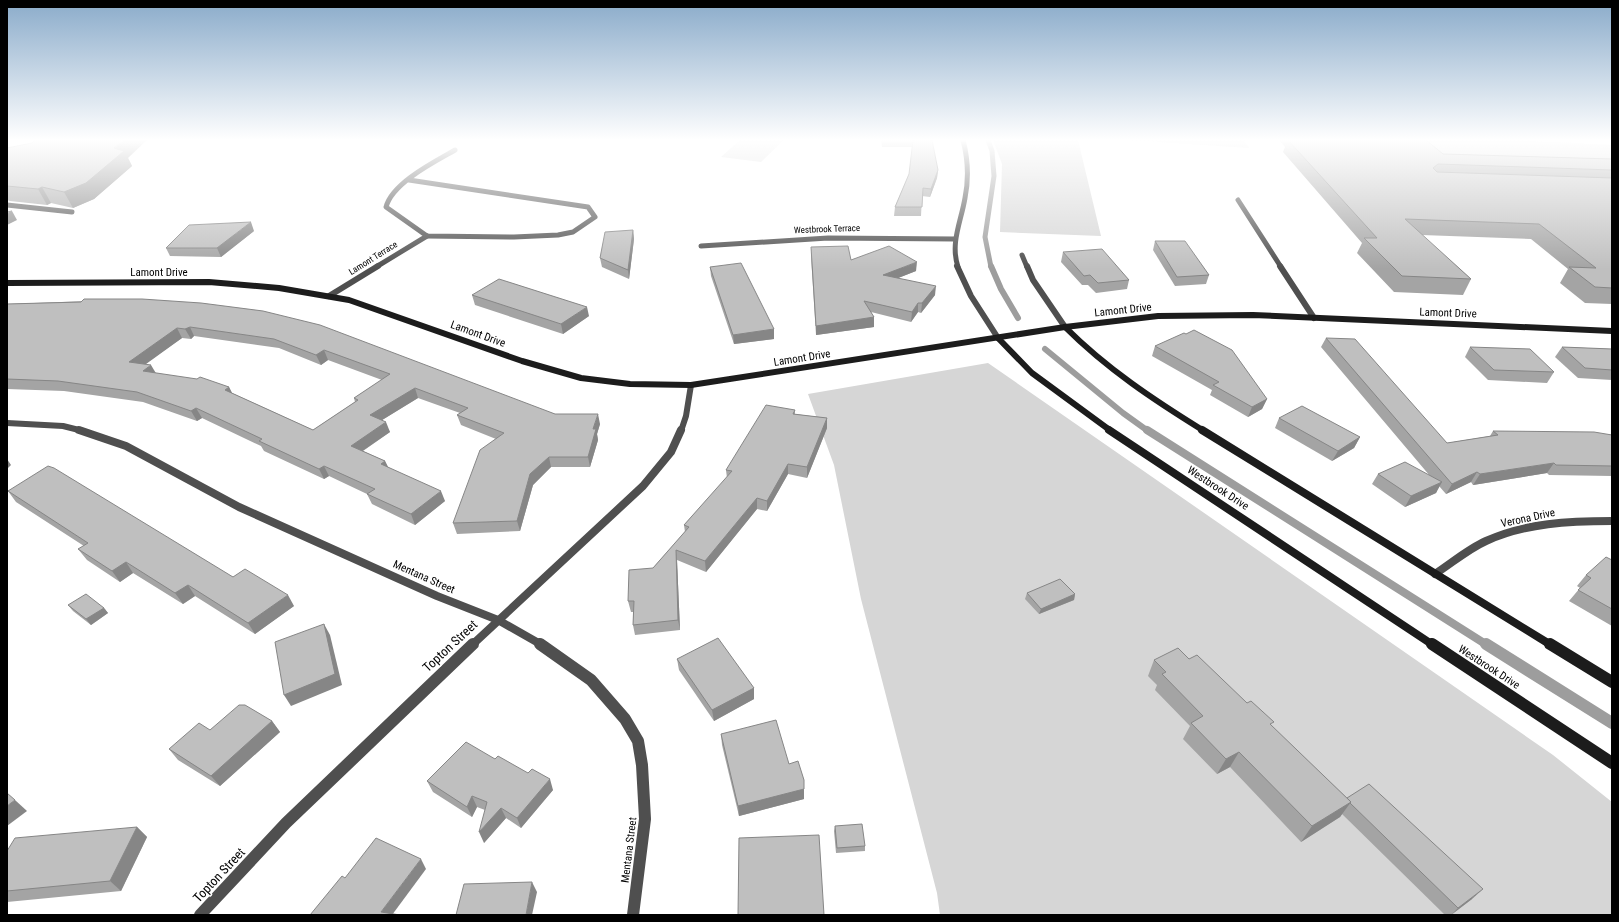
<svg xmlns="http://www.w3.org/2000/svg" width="1619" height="922" font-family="'Roboto Condensed',sans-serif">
<rect width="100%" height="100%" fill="#fff"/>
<g fill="#d6d6d6">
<polygon points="740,140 784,140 761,162 721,157"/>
<polygon points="993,140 1078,140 1101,236 1000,232 1002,164"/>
<polygon points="1127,140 1244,140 1249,148"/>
<polygon points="1411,140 1516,140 1612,145 1612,172 1434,163"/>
<polygon points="988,363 1553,755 1612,802 1612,915 940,915 937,893 861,599 834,465 808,394"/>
</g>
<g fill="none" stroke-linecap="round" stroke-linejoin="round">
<polyline stroke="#9d9d9d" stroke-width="5" points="988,140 992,151 994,176 985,237 991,267"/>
<g stroke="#9d9d9d" stroke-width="6">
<polyline points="991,266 1001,289 1018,318"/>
<polyline points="1045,349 1123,413 1148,431"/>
</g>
<polyline stroke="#9d9d9d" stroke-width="8" points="1147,430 1487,645"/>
<polyline stroke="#9d9d9d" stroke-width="12" points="1486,644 1612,723"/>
<g stroke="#4f4f4f" stroke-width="5">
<path d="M409 180 588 207 595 217 573 232 558 235 514 237 427 236 386 207C392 183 434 162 455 150"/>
<polyline points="1238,200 1281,267"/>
</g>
<polyline stroke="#4f4f4f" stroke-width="6" points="1280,266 1314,318"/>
<g stroke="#4f4f4f" stroke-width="5">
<polyline points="7,205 72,212"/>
<polyline points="701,246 828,238 955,239"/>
<polyline points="1022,255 1027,267"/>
<polyline points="376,267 427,236"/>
<path d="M958 267C950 243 961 222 965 198 969 178 968 159 963 140"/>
</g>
<g stroke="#4f4f4f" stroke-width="6">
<polyline points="957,266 971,296 998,338"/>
<polyline points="1027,266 1033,280 1065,327"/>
<polyline points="329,296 378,266"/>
<polyline points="7,423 63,426 83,431"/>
<polyline points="681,431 686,416 691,385"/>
</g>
<g stroke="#4f4f4f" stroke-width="8">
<polyline points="79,430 126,446 239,507 437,596 498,620 542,645"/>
<path d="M1435 574C1452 563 1468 549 1486 541 1525 523 1570 521 1612 521"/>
<polyline points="472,645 643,486 671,452 681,430"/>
</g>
<g stroke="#4f4f4f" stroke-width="12">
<polyline points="540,644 591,680 625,719 638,741 642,765 645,819 633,915"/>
<polyline points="200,915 286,823 473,644"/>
</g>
<g stroke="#1c1c1c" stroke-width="6">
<polyline points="7,283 209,282 279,288 349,300 522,361 581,378 630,384 691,385 1065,327 1158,316 1253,315 1612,331"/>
<path d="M1065 327C1107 369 1154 400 1204 431"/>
<polyline points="998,338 1032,373 1111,431"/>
</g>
<g stroke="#1c1c1c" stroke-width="8">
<polyline points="1109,430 1433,645"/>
<polyline points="1202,430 1551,645"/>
</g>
<g stroke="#1c1c1c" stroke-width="12">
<polyline points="1432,644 1612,763"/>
<polyline points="1550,644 1612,682"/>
</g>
</g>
<g fill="#a4a4a4" fill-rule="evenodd">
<polygon points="881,140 933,140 932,144 938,170 937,178 930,197 922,196 921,216 894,216 895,207 909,174 913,147 882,147"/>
<polygon points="1279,140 1426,140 1443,154 1612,159 1612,304 1585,303 1560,283 1568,269 1531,239 1422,235 1471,279 1463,295 1394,292 1357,253 1362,243 1283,152 1285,147"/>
<polygon points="7,148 128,158 132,166 94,199 73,208 51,203 47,205 10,201 7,200"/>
<polygon points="633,230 634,239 629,279 602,267 600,258"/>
<polygon points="254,231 221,257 170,256 166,248"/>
<polygon points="1155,241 1209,275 1206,284 1175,286 1153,250"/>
<polygon points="811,247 851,260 916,271 898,278 935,295 921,313 918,312 911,322 871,312 874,317 874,327 816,335 811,256"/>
<polygon points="1063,252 1129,280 1127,289 1096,293 1088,285 1082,285 1061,262"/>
<polygon points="710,267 774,329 774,339 734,344 711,276"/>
<polygon points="472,295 589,316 563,334 475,305"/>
<path d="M142 299 555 414 600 424 597 434 598 440 590 467H551L533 485 520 531 457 534 453 523 496 439 461 425 457 415 460 413 418 398 382 420 390 432 363 451 385 461 388 467 445 501 415 525 372 504 367 494 329 476 324 479 264 451 261 446 202 418 197 421 143 402 64 391 7 389V304ZM194 336 279 348 321 365 328 360 382 380 354 398 355 402 313 430 232 393 229 387 155 373 145 364 182 338 191 339Z"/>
<polygon points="1326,338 1447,443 1490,436 1493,431 1612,435 1612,476 1549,475 1547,473 1473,485 1471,482 1446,494 1439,486 1436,493 1405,507 1372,484 1378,474 1430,476 1321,347"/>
<polygon points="1155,346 1267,399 1262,409 1248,417 1210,395 1212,390 1152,356"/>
<polygon points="1470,347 1554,372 1547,383 1488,380 1465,357"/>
<polygon points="1562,347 1612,349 1612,380 1578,378 1555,357"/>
<polygon points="795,410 795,414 827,418 827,428 807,478 788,474 767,511 757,509 706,572 677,560 680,630 635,635 633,625 633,612 631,612 628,601 653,568 685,532 684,525 727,478 726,470"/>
<polygon points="1279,418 1360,437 1354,448 1332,461 1275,428"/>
<polygon points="8,491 233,577 294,606 255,634 195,596 183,604 133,573 120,582 87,560 78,549 84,546 16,502"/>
<polygon points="1612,560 1612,626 1569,601 1580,588 1577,586 1586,575"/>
<polygon points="1027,593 1075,594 1074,600 1039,614 1025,599"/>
<polygon points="68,605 104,608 108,613 91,625 73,611"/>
<polygon points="677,659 754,688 754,699 714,721 679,670"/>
<polygon points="1189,659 1271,726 1347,798 1472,899 1451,915 1445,915 1342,814 1340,817 1301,842 1230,767 1217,774 1183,739 1190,726 1155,690 1157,685 1148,676 1154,660"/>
<polygon points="272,721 280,732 220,786 178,760 169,749 210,730"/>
<polygon points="721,734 789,764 804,780 804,799 739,816 722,745"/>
<polygon points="495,759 553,790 521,828 506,818 484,843 485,810 477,807 472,817 433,792 427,781"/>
<polygon points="835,826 865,846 865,851 836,853 834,831"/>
<polygon points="137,827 147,837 121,891 7,902 7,851"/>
</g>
<g fill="#868686">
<polygon points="124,140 147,140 128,158 132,166 94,199 73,208 64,192"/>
<polygon points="938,170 937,178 930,197 931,189"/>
<polygon points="42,187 51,203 47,205 38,189"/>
<polygon points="12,211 17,220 7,225 7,214"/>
<polygon points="251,222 254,231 221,257 217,248"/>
<polygon points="633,230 634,239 629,279 628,270"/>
<polygon points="917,262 916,271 883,284 883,275"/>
<polygon points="936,286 935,295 921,313 922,303"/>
<polygon points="918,303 918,312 911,322 912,312"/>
<polygon points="587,307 589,316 563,334 561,324"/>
<polygon points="874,317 874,327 816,335 816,326"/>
<polygon points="190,327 194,336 191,339 185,329"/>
<polygon points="177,328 182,338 135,372 129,362"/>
<polygon points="774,329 774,339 734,344 733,335"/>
<polygon points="324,350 328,360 321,365 316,355"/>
<polygon points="151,365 157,375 143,371"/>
<polygon points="229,387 234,397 225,390"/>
<polygon points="415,388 418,398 374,425 370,415"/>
<polygon points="1267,399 1262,409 1248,417 1252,407"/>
<polygon points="196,408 202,418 197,421 191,411"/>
<polygon points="598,414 600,424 597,434 598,440 590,467 588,457 593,429"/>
<polygon points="827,418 827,428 807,478 807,467"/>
<polygon points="386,422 390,432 355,456 351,446"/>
<polygon points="1360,437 1354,448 1332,461 1338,451"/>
<polygon points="549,457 551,467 533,485 520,531 517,521 530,474"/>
<polygon points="7,459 11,465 7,469"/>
<polygon points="385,461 390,471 381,464"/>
<polygon points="1554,463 1547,473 1473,485 1480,474"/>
<polygon points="788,464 788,474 767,511 767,501"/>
<polygon points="324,466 329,476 324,479 319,469"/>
<polygon points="1477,472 1471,482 1446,494 1452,484"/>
<polygon points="1442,482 1436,493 1405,507 1411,496"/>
<polygon points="441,491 445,501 415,525 411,514"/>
<polygon points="757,498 757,509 706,572 705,561"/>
<polygon points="676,550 677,560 680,630 678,620"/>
<polygon points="126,562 133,573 120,582 112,571"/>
<polygon points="188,585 195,596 183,604 175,593"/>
<polygon points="1075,594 1074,600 1039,614 1041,609"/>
<polygon points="288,595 294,606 255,634 248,623"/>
<polygon points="104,608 108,613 91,625 86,619"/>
<polygon points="324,624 330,635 342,685 291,706 284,695"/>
<polygon points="754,688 754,699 714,721 712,710"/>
<polygon points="272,721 280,732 220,786 211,776"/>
<polygon points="1239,752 1230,767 1217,774 1226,759"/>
<polygon points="550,779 553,790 521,828 517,818"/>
<polygon points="804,789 804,799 739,816 738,806"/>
<polygon points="472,796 477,807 472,817 467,807"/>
<polygon points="15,800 27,811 7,826 7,806"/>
<polygon points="1351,802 1340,817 1301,842 1312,826"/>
<polygon points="501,808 506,818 484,843 479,832"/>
<polygon points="137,827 147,837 121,891 110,881"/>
<polygon points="421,859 426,869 392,915 381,912"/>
<polygon points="532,882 537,892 532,915 526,915"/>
<polygon points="1483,889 1472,899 1451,915 1458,908"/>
</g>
<g fill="#bfbfbf" stroke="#868686" fill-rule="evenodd">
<polygon points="35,140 124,140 114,148 124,151 86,183 64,192 42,187 38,189 7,186 7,148 32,143"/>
<polygon points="913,140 932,140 938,170 931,189 923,188 922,207 895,207 909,174"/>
<polygon points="1288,140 1426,140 1443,154 1612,159 1612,170 1438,164 1433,168 1437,172 1612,178 1612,288 1595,287 1569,267 1596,268 1539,224 1405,219 1471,279 1402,276 1364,238 1377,238"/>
<polygon points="12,211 7,214 7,212"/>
<polygon points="251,222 217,248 166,248 189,225"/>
<polygon points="633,230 628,270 600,258 605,232"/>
<polygon points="1155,241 1185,241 1209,275 1177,277"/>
<polygon points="848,246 851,260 889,246 917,262 883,275 936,286 922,303 918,303 912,312 864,301 874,317 816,326 811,247"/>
<polygon points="1102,249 1129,280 1098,283 1090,275 1084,276 1063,252"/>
<polygon points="741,263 774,329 733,335 710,267"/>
<polygon points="499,279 587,307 561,324 472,295"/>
<path d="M84 299H142L201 303 263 311 320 325 555 414H598L593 429H596L588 457H549L530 474 517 521 453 523 480 450 504 433 457 415 468 408 415 388 370 415 386 422 351 446 385 461 381 464 441 491 411 514 367 494 375 489 324 466 319 469 259 441 262 439 196 408 191 411 137 392 58 381 7 379V304L81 302ZM190 327 274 339 316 355 324 350 390 374 354 398 358 400 313 430 225 390 229 387 200 377 197 379 143 371 151 365 129 362 177 328 185 329Z"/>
<polygon points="1194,330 1232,350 1267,399 1252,407 1213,385 1219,382 1155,346 1184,333 1186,334"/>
<polygon points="1326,338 1355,339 1447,443 1498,435 1493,431 1594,432 1612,435 1612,466 1556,465 1554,463 1480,474 1477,472 1452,484"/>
<polygon points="1470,347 1530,349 1554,372 1494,370"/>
<polygon points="1562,347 1612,349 1612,370 1585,368"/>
<polygon points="766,405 795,410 793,414 827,418 807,467 788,464 767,501 757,498 705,561 676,550 678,620 633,625 634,601 628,601 629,570 653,568 689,527 684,525 732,471 726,470"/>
<polygon points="1302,406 1360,437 1338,451 1279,418"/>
<polygon points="1405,462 1442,482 1411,496 1378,474"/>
<polygon points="48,466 54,468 233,577 245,569 288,595 248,623 188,585 175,593 126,562 112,571 78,549 88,543 8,491"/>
<polygon points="1606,557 1612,560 1612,609 1578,590 1591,578 1586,575"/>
<polygon points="1060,579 1075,594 1041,609 1027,593"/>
<polygon points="86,594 104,608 86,619 68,605"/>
<polygon points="324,624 335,674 284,695 275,642"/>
<polygon points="718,638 754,688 712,710 677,659"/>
<polygon points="1178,648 1189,659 1197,655 1247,703 1251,701 1274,722 1270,724 1351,802 1312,826 1239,752 1226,759 1191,723 1203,716 1162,674 1166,672 1154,660"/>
<polygon points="239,705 245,705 272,721 211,776 169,749 199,723 210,730"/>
<polygon points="776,720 789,764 798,761 804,780 804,789 738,806 721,734"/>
<polygon points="466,742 495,759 498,756 528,773 532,769 550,779 517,818 501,808 479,832 487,802 472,796 467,807 427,781"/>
<polygon points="1369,784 1483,889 1458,908 1350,803 1351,802 1347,798"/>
<polygon points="7,793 15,800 7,806"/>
<polygon points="862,824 865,846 837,848 835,826"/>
<polygon points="137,827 110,881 7,891 7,851 15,838"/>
<polygon points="819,835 824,915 738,915 739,838"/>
<polygon points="376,838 421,859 381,912 400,915 310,915 342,876 345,878"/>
<polygon points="532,882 526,915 456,915 464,884"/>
</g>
<linearGradient id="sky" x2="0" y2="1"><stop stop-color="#8aabca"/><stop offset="0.52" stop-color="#fff"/><stop offset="1" stop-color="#fff" stop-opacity="0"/></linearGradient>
<rect width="1619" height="269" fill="url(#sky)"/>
<g text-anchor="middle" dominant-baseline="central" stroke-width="3" stroke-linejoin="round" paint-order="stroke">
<g font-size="9" fill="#000" stroke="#fff">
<text transform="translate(827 229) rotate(-2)">Westbrook Terrace</text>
<text transform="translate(373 258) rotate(-32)">Lamont Terrace</text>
</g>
<g font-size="11" fill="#000" stroke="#fff">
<text x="159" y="272">Lamont Drive</text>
<text transform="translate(1123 310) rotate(-6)">Lamont Drive</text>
<text transform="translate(1448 313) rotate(2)">Lamont Drive</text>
<text transform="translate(478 334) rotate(20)">Lamont Drive</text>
<text transform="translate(802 358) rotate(-9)">Lamont Drive</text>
<text transform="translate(1218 488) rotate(33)">Westbrook Drive</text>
<text transform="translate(1528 518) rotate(-12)">Verona Drive</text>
<text transform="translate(424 577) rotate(24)">Mentana Street</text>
<text transform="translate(1489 667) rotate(33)">Westbrook Drive</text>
<text transform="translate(629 850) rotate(-83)">Mentana Street</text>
</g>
<g font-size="13" fill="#000" stroke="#fff">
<text transform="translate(450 646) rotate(-43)">Topton Street</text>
<text transform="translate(219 875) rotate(-47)">Topton Street</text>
</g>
</g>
<rect width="1619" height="922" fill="none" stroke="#000000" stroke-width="16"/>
</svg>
